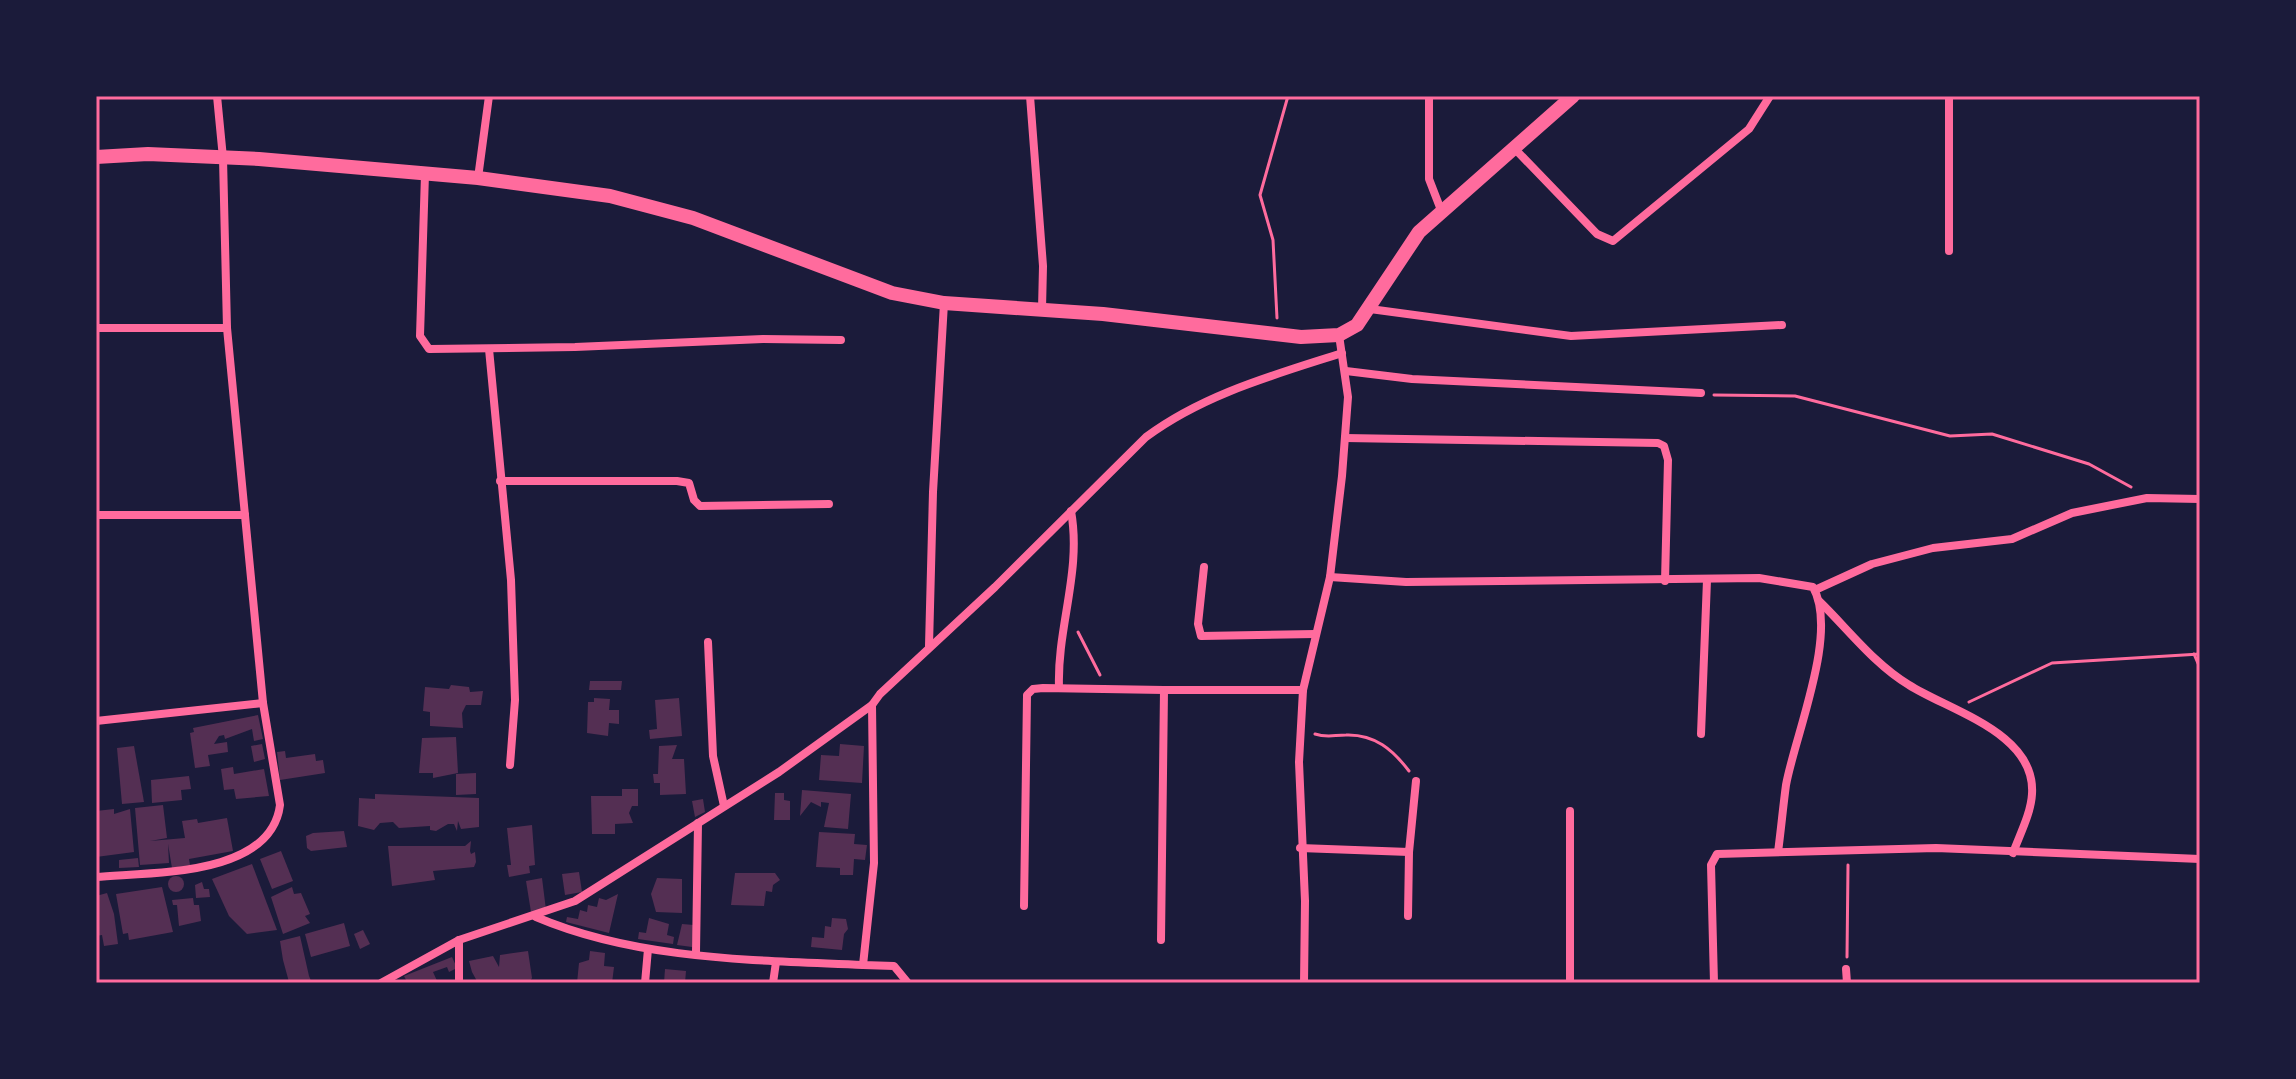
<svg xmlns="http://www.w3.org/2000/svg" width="2296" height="1079" font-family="'Varela Round',sans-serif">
<rect width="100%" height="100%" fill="#1b1b3a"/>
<g fill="#542f53">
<polygon points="590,681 622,681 621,690 589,690"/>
<polygon points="451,685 469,687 470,692 483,691 481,705 466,705 462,713 463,728 430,726 430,712 423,711 425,687 449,689"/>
<polygon points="594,698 610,699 609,710 619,710 619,724 609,723 608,736 587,733 588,702 594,702"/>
<polygon points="679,698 682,736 650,739 649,730 657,729 655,700"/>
<polygon points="258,715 263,739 254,741 252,729 225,739 224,735 219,736 214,744 227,742 228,752 208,755 210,766 195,768 190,733 194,732 193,728"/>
<polygon points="456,737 458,773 433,778 433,773 419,773 422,738"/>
<polygon points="262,744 265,759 254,762 251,746"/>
<polygon points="840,744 864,746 862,783 819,780 821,755 839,756"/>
<polygon points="677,745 672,759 684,759 686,794 660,795 660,783 654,783 653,774 658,774 659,746"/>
<polygon points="134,746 144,802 122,804 117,748"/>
<polygon points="285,751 286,758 315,754 316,761 323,760 325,773 280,780 277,752"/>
<polygon points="233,767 234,774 264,769 269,796 236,799 234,789 224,790 221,769"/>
<polygon points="476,773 476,794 456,795 456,774"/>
<polygon points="189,776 191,789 181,790 182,800 152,803 151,780"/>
<polygon points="622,789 638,789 638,806 632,806 629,813 633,823 615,824 615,834 592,834 591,796 622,796"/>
<polygon points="802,790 851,794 848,829 824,827 829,803 821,802 821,807 811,802 800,816"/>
<polygon points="775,793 784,793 784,800 790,801 790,820 774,820"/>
<polygon points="375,794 479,798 479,827 461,829 458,821 457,831 454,824 448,824 436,831 430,830 430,826 399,828 393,822 380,823 374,830 358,826 359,798 375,799"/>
<polygon points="703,799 705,812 695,817 692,801"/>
<polygon points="163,805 167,838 150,841 185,838 182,821 197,819 198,823 227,818 233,851 189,859 190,865 172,868 168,844 169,863 140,865 135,808"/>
<polygon points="114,809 114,814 130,809 134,852 96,857 96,811"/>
<polygon points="532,825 535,865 529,866 530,873 509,877 507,865 511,865 507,828"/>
<polygon points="344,831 347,847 311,851 307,848 306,836 313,833"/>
<polygon points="819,832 855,834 854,844 867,845 865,860 854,859 853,875 840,875 840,868 816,867"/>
<polygon points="471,841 470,851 471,854 475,852 476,862 474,867 433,871 435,880 392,886 388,846 465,846"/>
<polygon points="281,851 293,881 272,889 260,859"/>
<polygon points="138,858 139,867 119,868 119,860"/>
<polygon points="252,864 277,930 247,934 229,916 212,879"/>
<polygon points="579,872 582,892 565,895 562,874"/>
<polygon points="735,873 775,873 780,880 773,885 772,892 766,891 764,906 731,905"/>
<circle cx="176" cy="884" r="8"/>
<polygon points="542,878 546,910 531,912 526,881"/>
<polygon points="657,878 682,879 682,913 656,912 651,894"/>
<polygon points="202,882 204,889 209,889 210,897 196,898 195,885"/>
<polygon points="162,887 173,932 129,940 128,933 123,934 116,894"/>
<polygon points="292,887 294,894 301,893 310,914 305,916 310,923 283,934 271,897"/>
<polygon points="107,893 114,914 118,944 104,946 102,935 96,936 96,896"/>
<polygon points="618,894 609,933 566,922 567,917 578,919 580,910 587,912 588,905 597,907 599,898 606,900"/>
<polygon points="193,898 194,905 199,905 201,921 179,926 177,905 173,905 172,900"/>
<polygon points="649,918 669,924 667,935 674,937 673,944 638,939 639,932 646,933"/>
<polygon points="832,918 846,919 848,929 844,934 842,950 811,947 812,937 824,938 825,926 831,927"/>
<polygon points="344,923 350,946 311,957 305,934"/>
<polygon points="682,924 694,925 692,947 677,945"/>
<polygon points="363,930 370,944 360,949 354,934"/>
<polygon points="300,936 309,976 312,983 289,982 283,960 280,941"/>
<polygon points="528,951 532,978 529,983 478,983 472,972 469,961 493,956 499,967 500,955"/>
<polygon points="590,951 605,953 604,966 614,967 612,983 577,983 579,963 589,960"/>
<polygon points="452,957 457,968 449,972 447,967 433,972 438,983 399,983 406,980 404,976"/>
<polygon points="665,969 686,971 685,983 664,983"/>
</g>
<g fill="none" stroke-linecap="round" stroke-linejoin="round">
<g stroke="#ff6b9d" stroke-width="3">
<polyline points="1277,318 1273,240 1260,195 1288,96"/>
<polyline points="1714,395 1795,396 1950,436 1992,434 2089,464 2131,487"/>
<polyline points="1078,632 1100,675"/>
<polyline points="2194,654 2200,668"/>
<polyline points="1969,702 2052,663 2200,654"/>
<path d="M1315 734C1327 738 1334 735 1346 735 1375 734 1393 750 1409 771"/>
<polyline points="1847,957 1848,865"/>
</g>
<g stroke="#ff6b9d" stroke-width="8">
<polyline points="1030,96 1043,266 1042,309"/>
<polyline points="1429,96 1429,179 1441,210"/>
<polyline points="1949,96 1949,251"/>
<polyline points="1515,149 1597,234 1613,241 1749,129 1770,96"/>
<polyline points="425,174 420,336 429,349 575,347 763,339 841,340"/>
<polyline points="478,178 489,96"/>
<polyline points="1370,309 1571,336 1782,325"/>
<polyline points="96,328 227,328"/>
<polyline points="489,349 511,580 515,700 510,765"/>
<polyline points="1346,371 1412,379 1701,393"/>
<polyline points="1345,438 1658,443 1664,446 1668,460 1665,581"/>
<polyline points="500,481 677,481 689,483 694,500 700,506 829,504"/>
<polyline points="96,515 245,515"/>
<polyline points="1204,567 1198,624 1201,636 1315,634"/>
<path d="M1330 577 1406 582 1759 578 1813 587C1839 633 1795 735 1786 785 1783 807 1781 830 1778 852"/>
<polyline points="1815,590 1872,564 1933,548 2012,539 2072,513 2147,498 2200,499"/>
<path d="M1819 601C1848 629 1874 664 1909 685 1950 711 2036 733 2032 794 2031 813 2020 834 2013 853"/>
<polyline points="708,642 713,756 724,806"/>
<polyline points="929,646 933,492 944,303"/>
<path d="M1059 687C1057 627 1082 571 1071 511"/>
<polyline points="96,721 263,703"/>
<polyline points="1701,734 1707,580"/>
<polyline points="1300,848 1409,852 1416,781"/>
<path d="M96 877C151 872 271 877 280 805L263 703 227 328 223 158 217 96"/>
<polyline points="1024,906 1027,695 1033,689 1043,688 1164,690"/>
<polyline points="1408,916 1409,852"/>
<path d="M536 917C637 960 754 960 863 965"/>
<polyline points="1161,940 1164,690 1303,690"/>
<polyline points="696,952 698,823"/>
<polyline points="1846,969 1847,983"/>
<polyline points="381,983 459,940 575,901 779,772 872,705"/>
<polyline points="459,983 459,940"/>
<polyline points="645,983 648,949"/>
<polyline points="773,983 776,962"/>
<path d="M908 983 894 966 863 965 874 863 872 705 880 694 995 587 1146 437C1204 394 1274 375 1342 353"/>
<polyline points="1304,983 1305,901 1299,762 1303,690 1330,577 1342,476 1348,397 1339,335"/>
<polyline points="1570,983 1570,811"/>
<polyline points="1714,983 1711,865 1717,854 1936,848 2200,859"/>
</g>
<polyline stroke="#ff6b9d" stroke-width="14" points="96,157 148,154 259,159 478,178 610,196 693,218 892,293 944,303 1103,314 1301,337 1339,335 1357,325 1419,232 1573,96"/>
</g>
<rect width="2296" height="1079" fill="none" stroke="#1b1b3a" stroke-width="196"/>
<rect x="98" y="98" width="2100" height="883" fill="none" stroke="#ff6b9d" stroke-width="3"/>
</svg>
